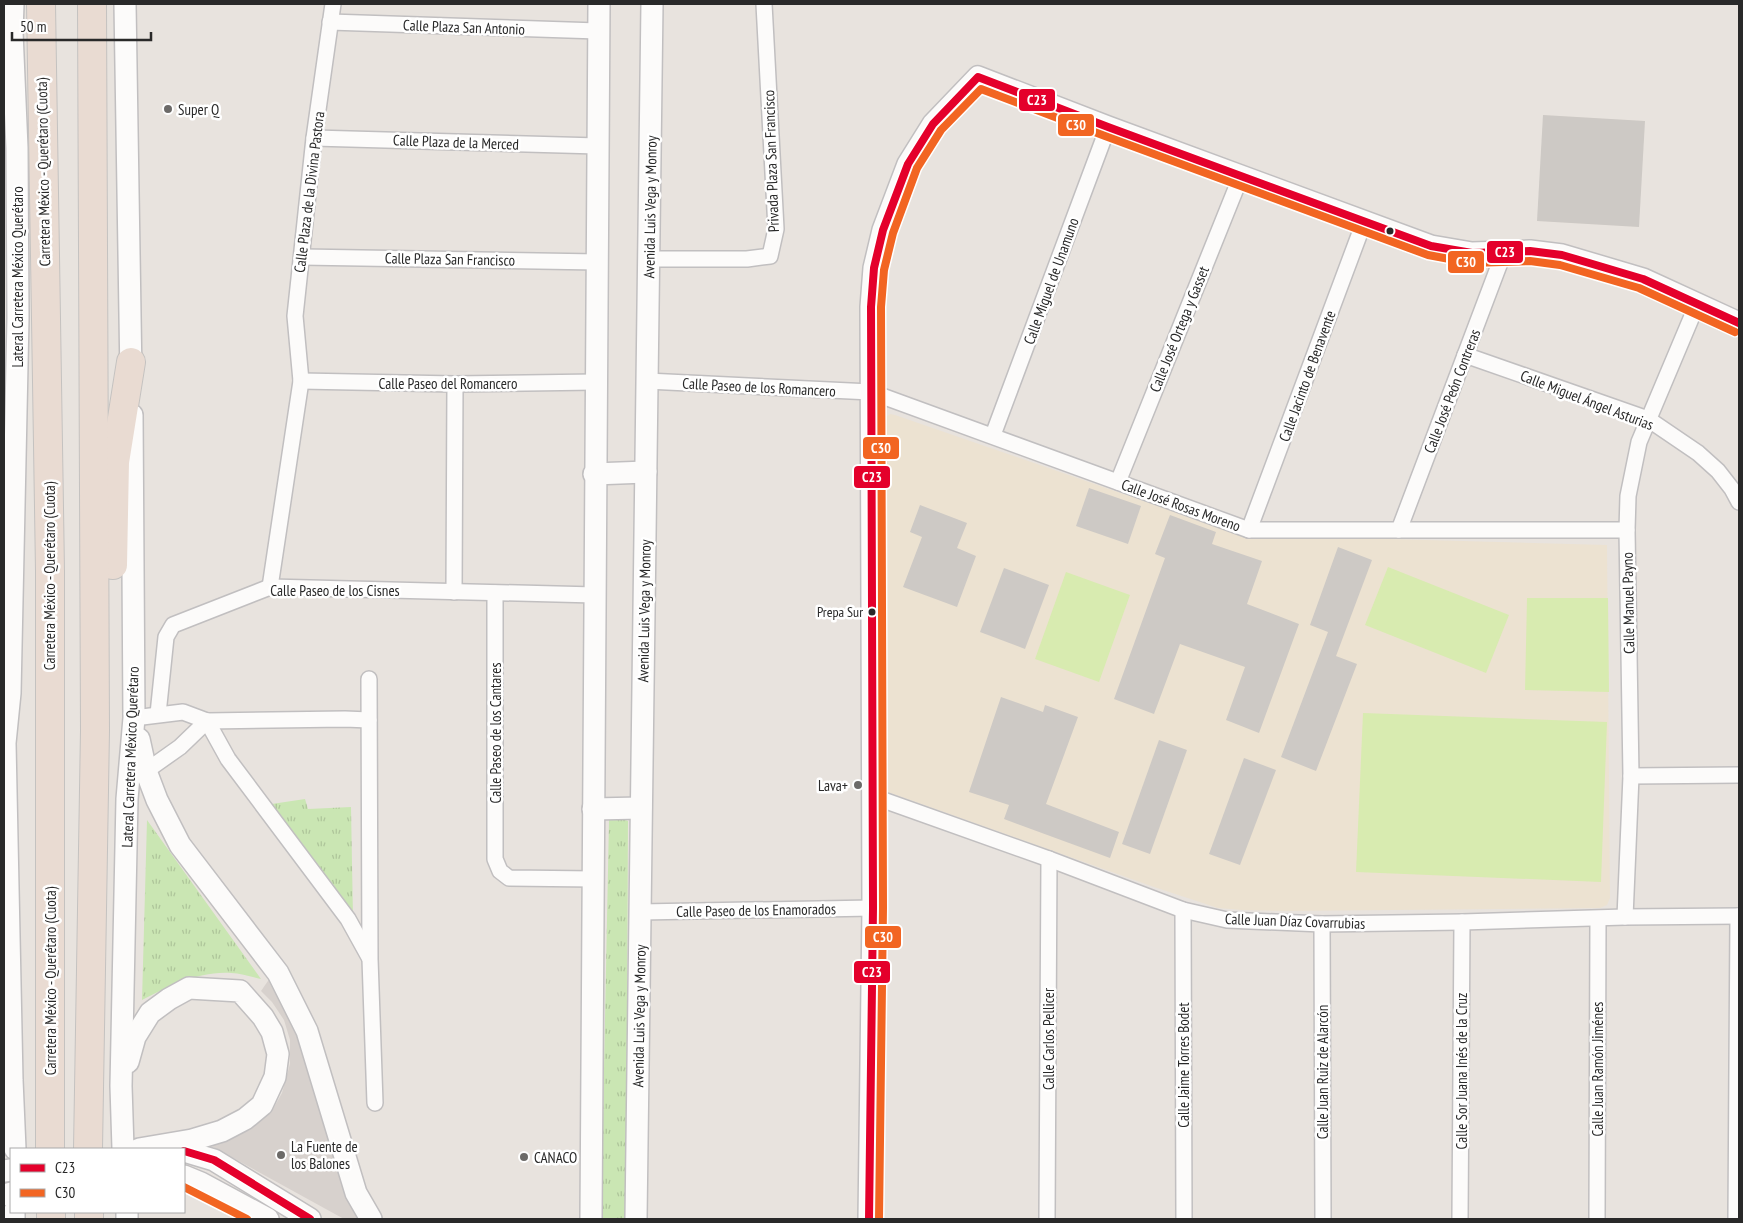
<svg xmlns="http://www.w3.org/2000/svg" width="1743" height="1223" font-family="'PT Sans Narrow',sans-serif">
<defs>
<pattern id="park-tufts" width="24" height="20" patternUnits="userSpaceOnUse" patternTransform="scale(1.25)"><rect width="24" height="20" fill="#cae6b3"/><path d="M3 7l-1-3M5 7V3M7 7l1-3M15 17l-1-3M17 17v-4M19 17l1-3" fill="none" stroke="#aec59a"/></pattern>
</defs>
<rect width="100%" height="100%" fill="#e8e3de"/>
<polygon fill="#ece2d1" points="890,414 895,415 1239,534 1280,536 1607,545 1610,898 1607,905 1600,908 1286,911 1242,910 1218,908 1154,887 885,791 886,655 884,607 883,422 886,417"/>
<g fill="url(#park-tufts)">
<polygon points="305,799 308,809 351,807 353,918 265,805"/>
<polygon points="618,817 628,821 626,1219 601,1219 609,820"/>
<path d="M147 820 261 979C251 977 241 973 231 973 198 971 170 986 142 1000Z"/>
</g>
<g fill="#d8ebb0">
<polygon points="1388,567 1509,615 1486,673 1365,625"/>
<polygon points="1066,572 1130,595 1099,682 1035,659"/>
<polygon points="1527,598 1608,598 1609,692 1525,690"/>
<polygon points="1363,713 1607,722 1601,882 1356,872"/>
</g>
<polygon fill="#d7d1cd" points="270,978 288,1007 364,1219 344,1219 204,1142 237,1135 250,1130 273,1109 282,1093 290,1064 290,1040 284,1020 272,1002 261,991"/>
<g fill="#cdc9c5">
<polygon points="1543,115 1645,121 1639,227 1537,221"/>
<polygon points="1089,488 1141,506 1128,544 1076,526"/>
<polygon points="920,505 967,523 957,548 976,556 957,607 903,587 922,537 910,532"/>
<polygon points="1170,515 1216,532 1212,544 1262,561 1247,604 1299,624 1259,733 1226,720 1245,667 1180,644 1154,714 1114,699 1165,558 1155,554"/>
<polygon points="1338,547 1372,560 1336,656 1357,664 1316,771 1281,757 1328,632 1310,625"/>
<polygon points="1004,568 1049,585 1025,649 980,632"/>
<polygon points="1001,697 1043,712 1045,705 1078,717 1046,804 1119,832 1110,858 1004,819 1009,805 969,792"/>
<polygon points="1159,740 1187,750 1150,854 1122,844"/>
<polygon points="1244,758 1276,770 1240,865 1209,854"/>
</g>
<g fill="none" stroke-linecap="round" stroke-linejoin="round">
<g stroke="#c1bfc0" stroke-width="18">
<g id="street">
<polyline points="330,22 598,31"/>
<polyline points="314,138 598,146"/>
<polyline points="302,257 598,262"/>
<polyline points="649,259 747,259 770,256 776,229 764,4"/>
<polyline points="1465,355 1648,419 1698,453 1718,471 1732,489 1739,502"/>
<polyline points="301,381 455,384 596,382"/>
<polyline points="647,381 871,392 1249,530 1627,530"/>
<polyline points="993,435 1108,127"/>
<polyline points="1118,482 1241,176"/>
<polyline points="1249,530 1364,222"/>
<polyline points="1399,530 1504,252"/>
<polyline points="270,587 301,381 295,316 314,138 333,4"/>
<polyline points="454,592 455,384"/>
<polyline points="495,593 495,859 500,871 509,878 594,879"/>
<polyline points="369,679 370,959 375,1103"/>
<polyline points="158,714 166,637 173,625 270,587 595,595"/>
<polyline points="134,718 183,712 207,721 345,719 369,720"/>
<polyline points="207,721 228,759 348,919 369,957"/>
<polyline points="146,771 180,747 207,721"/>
<polyline points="1631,776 1739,775"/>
<polyline points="872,796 1049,859 1183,910 1227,920 1322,924 1462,922 1625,917 1739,916"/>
<polyline points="1183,910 1184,1219"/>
<polyline points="640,912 873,908"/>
<polyline points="1625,917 1631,776 1627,530 1628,496 1639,442 1698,302"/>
<polyline points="1322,924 1323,1219"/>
<polyline points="1047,1219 1049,859"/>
<polyline points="1460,1219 1462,922"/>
<polyline points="1597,1219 1598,919"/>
<polyline points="1736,1219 1738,916"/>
</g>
</g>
<g stroke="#c1bfc0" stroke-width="24">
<g id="secondary">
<polyline points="13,4 12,32 17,148 18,318 10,693 5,743 12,1080 15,1149"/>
<polyline points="125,4 131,377"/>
<polyline points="594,474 646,472"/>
<polyline points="139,739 146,771 157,800 180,845 278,973 307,1031 356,1193 371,1219"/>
<polyline points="593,809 641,808"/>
<polyline points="128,1062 135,1037 150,1013 169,999 189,988 240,991 263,1017 272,1032 278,1054 275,1077 262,1105 245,1119 222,1131 192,1140 139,1149"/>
<polyline points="123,1149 121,1086 127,799 134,718 132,415"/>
<polyline points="184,1151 214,1160 310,1219"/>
<polyline points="4,1171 11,1170"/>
<polyline points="184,1176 201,1183 268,1219"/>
<polyline points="4,1195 11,1193"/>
<polyline points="127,1212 127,1219"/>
<polyline points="14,1219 14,1212"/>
<polyline points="591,1219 599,4"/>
<polyline points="636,1219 652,4"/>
<polyline points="869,1219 873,908 871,307 874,268 883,230 908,164 933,124 978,77 1108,127 1431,246 1472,253 1530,251 1562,255 1643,279 1739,323"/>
</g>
</g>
<g stroke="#c4c2c0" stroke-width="30">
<g id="highway">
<polyline points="41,4 50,571 50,1149"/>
<polyline points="113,565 115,462 131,362"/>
<polyline points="88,1149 95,730 92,4"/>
<polyline points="51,1212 51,1219"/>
<polyline points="89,1212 89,1219"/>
</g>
</g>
<use href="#street" stroke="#fcfbfa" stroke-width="15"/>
<use href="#secondary" stroke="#fcfbfa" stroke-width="21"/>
<use href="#highway" stroke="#e9dbd2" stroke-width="28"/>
<g stroke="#fff" stroke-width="11">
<g id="bus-1">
<polyline points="184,1151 214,1160 310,1219"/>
<polyline points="869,1219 873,908 871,307 874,268 883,230 908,164 933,124 978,77 1108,127 1431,246 1472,253 1530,251 1562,255 1643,279 1739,323"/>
</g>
</g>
<g stroke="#fff" stroke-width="11">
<g id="bus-2">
<polyline points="184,1187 247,1219"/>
<polyline points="879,1219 883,908 881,307 884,270 893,233 917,168 941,130 981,89 1105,136 1428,255 1471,263 1530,261 1560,265 1639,288 1735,332"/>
</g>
</g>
<use href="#bus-1" stroke="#e4002b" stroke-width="8"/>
<use href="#bus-2" stroke="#f26522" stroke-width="8"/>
</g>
<g fill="#6c6a68" stroke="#fff" stroke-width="2">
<circle cx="168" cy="109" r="5"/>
<circle cx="858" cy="785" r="5"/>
<circle cx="281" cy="1155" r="5"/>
<circle cx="524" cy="1157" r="5"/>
</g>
<g fill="#292929" stroke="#fff" stroke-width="2">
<circle cx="1390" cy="231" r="4.5"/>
<circle cx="872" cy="612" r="4.5"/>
</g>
<g text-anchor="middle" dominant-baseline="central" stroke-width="5" stroke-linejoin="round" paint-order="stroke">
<g font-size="14" fill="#292929" stroke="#fff" text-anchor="end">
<text x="863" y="612">Prepa Sur</text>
</g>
<g font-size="15" fill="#292929" stroke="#fff">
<text transform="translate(464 27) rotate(2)">Calle Plaza San Antonio</text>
<text transform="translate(456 142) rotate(2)">Calle Plaza de la Merced</text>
<text transform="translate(771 161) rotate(-92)">Privada Plaza San Francisco</text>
<text transform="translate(43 172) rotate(-91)">Carretera México - Querétaro (Cuota)</text>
<text transform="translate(309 192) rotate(-83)">Calle Plaza de la Divina Pastora</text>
<text transform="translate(650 207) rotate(-89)">Avenida Luis Vega y Monroy</text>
<text transform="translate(450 259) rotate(1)">Calle Plaza San Francisco</text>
<text transform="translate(17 277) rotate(-90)">Lateral Carretera México Querétaro</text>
<text transform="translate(1051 281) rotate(-70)">Calle Miguel de Unamuno</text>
<text transform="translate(1179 329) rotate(-68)">Calle José Ortega y Gasset</text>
<text transform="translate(1307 376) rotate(-70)">Calle Jacinto de Benavente</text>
<text x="448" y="383">Calle Paseo del Romancero</text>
<text transform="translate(759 387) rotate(3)">Calle Paseo de los Romancero</text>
<text transform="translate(1452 391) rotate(-69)">Calle José Peón Contreras</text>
<text transform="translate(1587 400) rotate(21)">Calle Miguel Ángel Asturias</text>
<text transform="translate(1181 505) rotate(20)">Calle José Rosas Moreno</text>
<text transform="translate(49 576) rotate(-90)">Carretera México - Querétaro (Cuota)</text>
<text x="335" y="590">Calle Paseo de los Cisnes</text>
<text transform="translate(1628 603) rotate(-91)">Calle Manuel Payno</text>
<text transform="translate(644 611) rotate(-89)">Avenida Luis Vega y Monroy</text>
<text transform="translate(495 733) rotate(-90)">Calle Paseo de los Cantares</text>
<text transform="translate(130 757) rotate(-88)">Lateral Carretera México Querétaro</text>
<text transform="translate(756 910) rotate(-1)">Calle Paseo de los Enamorados</text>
<text transform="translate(1295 921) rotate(2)">Calle Juan Díaz Covarrubias</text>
<text transform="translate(50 981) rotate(-90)">Carretera México - Querétaro (Cuota)</text>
<text transform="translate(639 1016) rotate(-89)">Avenida Luis Vega y Monroy</text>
<text transform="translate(1048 1039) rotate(-90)">Calle Carlos Pellicer</text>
<text transform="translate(1183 1065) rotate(-90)">Calle Jaime Torres Bodet</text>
<text transform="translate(1597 1069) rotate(-90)">Calle Juan Ramón Jiménes</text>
<text transform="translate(1461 1071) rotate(-90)">Calle Sor Juana Inés de la Cruz</text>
<text transform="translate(1322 1072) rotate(-90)">Calle Juan Ruiz de Alarcón</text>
</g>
<g font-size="15" fill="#292929" stroke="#fff" text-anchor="start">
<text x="178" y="109">Super Q</text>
<text x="848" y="785" text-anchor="end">Lava+</text>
<text x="291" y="1146">La Fuente de<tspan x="291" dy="17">los Balones</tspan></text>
<text x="534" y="1157">CANACO</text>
</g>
</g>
<g stroke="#fff" stroke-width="2">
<rect x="1018" y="88" width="38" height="24" rx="5" fill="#e4002b"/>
<rect x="1057" y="113" width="38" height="24" rx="5" fill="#f26522"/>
<rect x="1486" y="240" width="38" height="24" rx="5" fill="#e4002b"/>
<rect x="1447" y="250" width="38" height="24" rx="5" fill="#f26522"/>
<rect x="862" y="436" width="38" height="24" rx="5" fill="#f26522"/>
<rect x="853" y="465" width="38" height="24" rx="5" fill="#e4002b"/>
<rect x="864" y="925" width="38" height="24" rx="5" fill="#f26522"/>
<rect x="853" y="960" width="38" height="24" rx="5" fill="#e4002b"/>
</g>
<g font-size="14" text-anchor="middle" font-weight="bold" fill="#fff">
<text x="1037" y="105">C23</text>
<text x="1076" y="130">C30</text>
<text x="1505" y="257">C23</text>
<text x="1466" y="267">C30</text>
<text x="881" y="453">C30</text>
<text x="872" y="482">C23</text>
<text x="883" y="942">C30</text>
<text x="872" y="977">C23</text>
</g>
<rect width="1743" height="1223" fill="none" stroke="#292929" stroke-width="10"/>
<rect x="10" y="1148" width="175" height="65" fill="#ffffff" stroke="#a9a9a9"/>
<rect x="20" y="1164" width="25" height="8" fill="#e4002b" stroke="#a9a9a9"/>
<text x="55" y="1173" font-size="15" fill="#292929">C23</text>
<rect x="20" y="1189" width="25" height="8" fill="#f26522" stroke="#a9a9a9"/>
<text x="55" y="1198" font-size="15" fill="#292929">C30</text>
<path d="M12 32v8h139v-8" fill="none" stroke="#292929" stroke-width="2.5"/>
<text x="20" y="32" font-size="15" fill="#292929" stroke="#ffffff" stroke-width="4" paint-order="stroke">50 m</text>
</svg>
